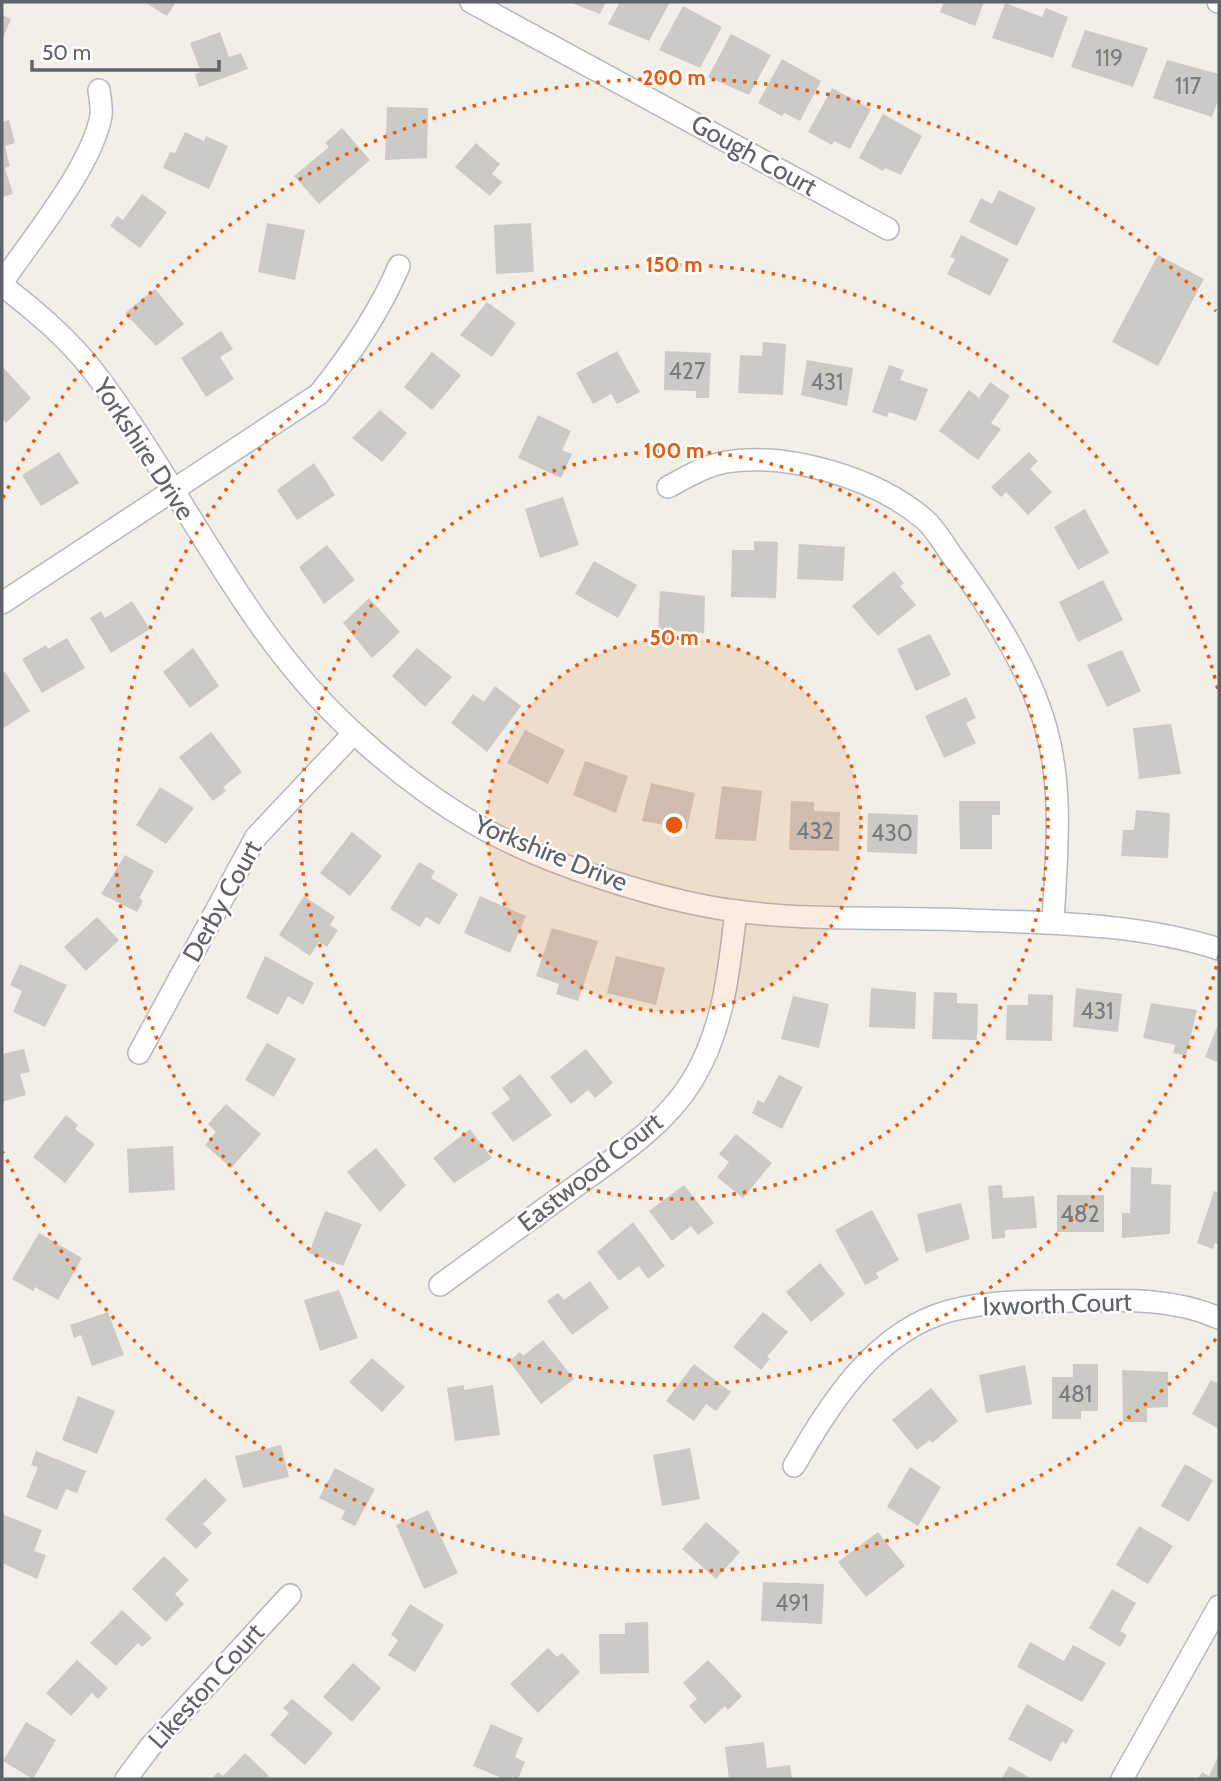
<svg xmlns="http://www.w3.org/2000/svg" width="1221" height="1781" font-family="Cabin,sans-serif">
<rect width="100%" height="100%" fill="#f1efe8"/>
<g fill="#cccac5">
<polygon points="144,2 176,2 167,16"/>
<polygon points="569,2 606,2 600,14"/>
<polygon points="620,2 670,2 649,41 608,24"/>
<polygon points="944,2 984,2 975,26 940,12"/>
<polygon points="1005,3 1042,17 1046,8 1068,17 1053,58 992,38"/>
<polygon points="683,6 722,27 700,68 659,50"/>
<polygon points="2,15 11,19 2,40"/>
<polygon points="1085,30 1148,48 1133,87 1071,67"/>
<polygon points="220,32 229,57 241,53 248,69 199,87 195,74 201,72 190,43"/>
<polygon points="731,34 771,55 749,95 708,77"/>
<polygon points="782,59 821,81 800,121 784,113 782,116 758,103"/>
<polygon points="1167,60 1219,74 1219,98 1212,117 1153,98"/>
<polygon points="832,88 871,109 850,149 834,141 832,145 808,132"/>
<polygon points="387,107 428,108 427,158 385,160"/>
<polygon points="883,114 922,136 901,175 885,168 883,171 859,158"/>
<polygon points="9,120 15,143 5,146 10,166 5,168 13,194 2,197 2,122"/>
<polygon points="342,128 370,160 319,204 294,176 329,147 325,143"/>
<polygon points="185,132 204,141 206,136 228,146 209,189 163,168 170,152 175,153"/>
<polygon points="476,143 500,164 492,174 502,182 490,196 455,167"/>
<polygon points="999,190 1036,208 1017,246 969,222 981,198 992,204"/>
<polygon points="142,194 167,212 140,248 110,226 117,216 123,220"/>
<polygon points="267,223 305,230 295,280 258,272"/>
<polygon points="531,223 534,272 496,274 494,225"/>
<polygon points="961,235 1009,259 990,296 947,274 955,259 950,257"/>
<polygon points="1158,255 1204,279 1158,366 1112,342"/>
<polygon points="155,289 184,324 156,346 125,313"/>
<polygon points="487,302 516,323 492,357 460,335"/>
<polygon points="221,331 233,349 220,357 234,379 206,397 181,358"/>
<polygon points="763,342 786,344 783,395 738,393 740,355 762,356"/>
<polygon points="617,351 640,392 617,404 611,394 593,404 576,373"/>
<polygon points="665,351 711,353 709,398 696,398 696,391 664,390"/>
<polygon points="432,352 461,375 432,410 404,387"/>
<polygon points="807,360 853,368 847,406 801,395"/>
<polygon points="889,365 904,370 900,380 928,389 916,421 889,412 887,417 872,412"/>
<polygon points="2,366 31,398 6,423 2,418"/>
<polygon points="990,382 1010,396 991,423 1001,429 978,460 939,431 969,390 979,398"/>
<polygon points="380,410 407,433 382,462 352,438"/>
<polygon points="538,415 571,431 562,450 572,454 561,478 518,458"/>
<polygon points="59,452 79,483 41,506 22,475"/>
<polygon points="1029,452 1038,461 1030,469 1052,492 1028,515 1006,492 1001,497 991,487"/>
<polygon points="314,463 335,495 297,520 277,490"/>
<polygon points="563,497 579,545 540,558 525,509"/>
<polygon points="1085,509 1109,553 1078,570 1054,527"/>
<polygon points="754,541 778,542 776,598 731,597 732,550 754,550"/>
<polygon points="799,544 845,547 843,581 797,579"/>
<polygon points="327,545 355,580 324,604 299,567"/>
<polygon points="594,561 637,585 618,618 575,594"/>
<polygon points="894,571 904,583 900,586 916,605 878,636 852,606"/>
<polygon points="1103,580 1123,620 1078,642 1059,602"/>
<polygon points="660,591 705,596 704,633 658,630"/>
<polygon points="369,598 400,632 372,658 343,623"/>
<polygon points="132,601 150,629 111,653 90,618 101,611 105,618"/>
<polygon points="930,634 951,675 916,691 897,649"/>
<polygon points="67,638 85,668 42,693 22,659 46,645 48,649"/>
<polygon points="193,648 219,686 190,708 163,672"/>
<polygon points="417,648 452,677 425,707 392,676"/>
<polygon points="1122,650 1141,691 1107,707 1087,665"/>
<polygon points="5,672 30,711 2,729 2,673"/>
<polygon points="495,686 521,706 487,752 451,723 473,694 484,702"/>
<polygon points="966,697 976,718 966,723 976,743 944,758 925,716"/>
<polygon points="1171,724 1181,774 1139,779 1133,728"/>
<polygon points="525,730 565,750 548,784 507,763"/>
<polygon points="211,732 242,772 223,787 226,791 213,801 179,757"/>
<polygon points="585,761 628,776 616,813 573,795"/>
<polygon points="651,783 695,793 687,829 642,821"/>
<polygon points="722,786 762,791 756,841 715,839"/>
<polygon points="160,787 194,808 166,844 136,825"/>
<polygon points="791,801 814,802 814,811 840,812 839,851 789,850"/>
<polygon points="959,801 1000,801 1000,815 992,815 992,849 960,849"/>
<polygon points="1136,810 1170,813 1168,858 1121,856 1123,830 1134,830"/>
<polygon points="868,813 918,815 917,854 867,852"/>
<polygon points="352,832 382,856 350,896 320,873"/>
<polygon points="125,855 154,871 139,898 143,901 137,912 101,894"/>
<polygon points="419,862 435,871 431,878 458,894 439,925 426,917 420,927 390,909"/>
<polygon points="304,896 335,917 330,925 338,930 327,947 319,942 310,956 279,935"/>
<polygon points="480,896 526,916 510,953 464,933"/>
<polygon points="97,917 119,940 86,971 64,947"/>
<polygon points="552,928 598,941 578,1001 556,994 559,984 536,976"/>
<polygon points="265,956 314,983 303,1005 288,996 278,1015 246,998"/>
<polygon points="616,956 665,968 656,1005 607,993"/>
<polygon points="20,964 67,985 45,1027 13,1012 22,991 10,985"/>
<polygon points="871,988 916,992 915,1029 869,1027"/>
<polygon points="1076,988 1122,994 1118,1032 1073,1027"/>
<polygon points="934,992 957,993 957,1003 978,1004 977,1040 932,1039"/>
<polygon points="1028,994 1053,995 1052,1041 1006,1040 1007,1005 1028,1005"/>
<polygon points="793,996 829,1004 819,1048 781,1039"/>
<polygon points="1151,1003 1197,1010 1186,1056 1173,1053 1175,1045 1143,1038"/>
<polygon points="1219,1022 1219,1063 1205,1057"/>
<polygon points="267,1043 296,1059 274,1097 245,1080"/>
<polygon points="24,1049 30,1072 20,1074 26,1095 2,1102 2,1054"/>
<polygon points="586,1049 613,1083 595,1098 588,1090 571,1104 550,1077"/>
<polygon points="520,1074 552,1115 513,1142 491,1113 510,1099 502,1088"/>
<polygon points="779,1075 803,1087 782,1129 752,1113 758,1100 764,1103"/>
<polygon points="226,1104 261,1134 231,1168 205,1145 216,1132 208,1124"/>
<polygon points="66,1115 78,1125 75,1129 95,1144 65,1183 33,1157"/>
<polygon points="470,1129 492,1158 454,1183 433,1158"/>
<polygon points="736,1134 772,1163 743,1198 717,1177 729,1162 719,1154"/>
<polygon points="173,1146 175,1190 129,1193 127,1149"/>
<polygon points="376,1148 406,1185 380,1212 347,1172"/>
<polygon points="1131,1167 1152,1168 1151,1184 1171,1185 1170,1234 1122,1238 1122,1213 1130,1213"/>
<polygon points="684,1185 714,1223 698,1235 691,1226 672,1241 649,1211"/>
<polygon points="1002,1185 1003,1198 1034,1196 1037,1228 1005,1230 1005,1238 992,1239 988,1186"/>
<polygon points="1214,1191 1219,1193 1219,1245 1215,1243 1213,1249 1197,1243"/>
<rect x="1057" y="1195" width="47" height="37"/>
<polygon points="961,1203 970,1239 926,1253 917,1214"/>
<polygon points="872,1210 899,1260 876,1273 879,1278 865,1285 835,1230"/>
<polygon points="325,1211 362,1224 343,1266 309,1253"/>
<polygon points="633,1222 665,1266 648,1279 639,1266 619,1281 597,1252"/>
<polygon points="39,1233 82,1258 58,1300 35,1287 33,1291 12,1279"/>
<polygon points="820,1263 845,1294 811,1322 786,1292"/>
<polygon points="590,1281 609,1308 572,1335 547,1301 558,1293 564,1300"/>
<polygon points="339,1290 358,1338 320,1351 304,1300"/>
<polygon points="108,1312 124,1355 92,1366 81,1335 74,1338 70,1325"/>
<polygon points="763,1312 788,1332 767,1357 770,1359 761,1370 733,1347"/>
<polygon points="543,1340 574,1379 541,1404 509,1361 520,1352 523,1356"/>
<polygon points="372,1358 405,1387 382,1412 349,1382"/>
<polygon points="694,1364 731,1392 716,1411 706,1404 694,1421 666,1401"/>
<polygon points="1073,1364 1098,1364 1098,1411 1081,1411 1081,1419 1052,1419 1052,1377 1073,1377"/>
<polygon points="1025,1365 1032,1404 986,1413 979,1375"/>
<polygon points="1122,1370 1168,1372 1168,1407 1147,1408 1147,1422 1123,1422"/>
<polygon points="1211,1380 1219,1384 1219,1429 1192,1414"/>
<polygon points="464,1385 464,1390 493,1385 500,1435 455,1441 447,1388"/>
<polygon points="931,1388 958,1421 932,1443 930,1440 917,1450 892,1420"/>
<polygon points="78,1396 115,1411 97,1454 62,1440"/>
<polygon points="281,1445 289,1477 243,1488 235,1456"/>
<polygon points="690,1448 700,1499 662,1506 653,1455"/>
<polygon points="36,1451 86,1471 77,1493 66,1489 57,1510 26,1497 38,1467 31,1465"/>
<polygon points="1185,1464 1213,1480 1189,1522 1161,1506"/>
<polygon points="910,1467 941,1487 918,1526 887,1507"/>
<polygon points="335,1468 375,1489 355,1526 341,1519 345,1511 319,1498"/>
<polygon points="205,1478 227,1500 203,1524 212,1533 196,1549 165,1519"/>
<polygon points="428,1510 458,1573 424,1589 396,1525"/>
<polygon points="2,1514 42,1530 34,1551 46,1555 37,1579 2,1563"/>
<polygon points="706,1522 740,1552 716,1579 682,1549"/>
<polygon points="1139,1526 1173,1546 1148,1584 1116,1565"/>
<polygon points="878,1532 905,1566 866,1597 838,1562"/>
<polygon points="164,1556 189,1580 175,1594 184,1604 166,1622 132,1589"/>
<polygon points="763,1582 824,1584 822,1624 761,1621"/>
<polygon points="1112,1589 1136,1603 1120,1631 1127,1635 1120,1647 1089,1628"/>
<polygon points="410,1604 444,1625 415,1672 388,1655 398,1640 391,1635"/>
<polygon points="122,1610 152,1638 142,1647 138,1643 116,1666 90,1643"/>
<polygon points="648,1622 649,1673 600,1674 599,1634 625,1634 625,1623"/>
<polygon points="1030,1642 1064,1661 1073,1645 1106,1663 1082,1702 1017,1667"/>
<polygon points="548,1648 557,1657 562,1653 580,1672 538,1713 510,1684"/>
<polygon points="77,1660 108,1688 98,1699 92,1693 71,1716 46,1693"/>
<polygon points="708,1660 742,1696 728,1710 725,1706 705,1724 689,1706 697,1699 683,1683"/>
<polygon points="353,1663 381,1688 352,1722 323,1697"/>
<polygon points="292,1699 333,1733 305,1765 270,1735 289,1713 283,1708"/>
<polygon points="1027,1704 1074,1730 1066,1744 1062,1741 1051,1762 1008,1739"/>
<polygon points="26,1722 56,1740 33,1779 3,1761"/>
<polygon points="491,1724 523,1738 515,1757 525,1762 518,1779 504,1779 473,1766"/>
<polygon points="764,1742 767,1768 790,1765 792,1779 729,1779 725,1747"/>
<polygon points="245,1753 269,1776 266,1779 211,1779 218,1772 223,1776"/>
<polygon points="1219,1755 1219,1779 1198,1779 1202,1772 1209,1776"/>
<polygon points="1009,1766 1032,1779 1002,1779"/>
</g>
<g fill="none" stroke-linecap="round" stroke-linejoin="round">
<g stroke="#b5b8bc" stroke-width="24">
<g id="street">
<polyline points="471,2 888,229"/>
<polyline points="1218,2 1219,2"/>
<path d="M2 283C32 238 91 168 101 116 102 108 100 98 99 90"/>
<path d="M2 285C35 311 68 338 94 372 185 491 243 633 355 734 392 768 432 799 475 824 542 863 660 901 736 911 810 921 893 917 968 920 1052 923 1138 923 1219 949"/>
<path d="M668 487C687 477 704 466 726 462 788 452 876 478 924 519 936 529 944 545 953 557 990 608 1029 667 1046 728 1064 792 1056 859 1053 923"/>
<path d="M2 603 319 394C351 354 379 313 399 266"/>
<polyline points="139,1053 256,837 354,733"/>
<path d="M440 1285C483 1254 526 1222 569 1191 613 1159 664 1127 692 1081 724 1029 729 970 736 911"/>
<path d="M794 1466C830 1404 874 1332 949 1311 991 1300 1034 1301 1077 1301 1126 1300 1173 1298 1219 1318"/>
<polyline points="126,1779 150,1747 290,1595"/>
<polyline points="1122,1779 1219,1606"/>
</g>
</g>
<use href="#street" stroke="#fff" stroke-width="21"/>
</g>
<circle cx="674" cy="825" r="187" fill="#e8590c" fill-opacity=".12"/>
<g fill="none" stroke="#e8590c" stroke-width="3.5" stroke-dasharray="3.5 7">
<circle cx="674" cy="825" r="187"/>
<circle cx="674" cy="825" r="374"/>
<path d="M1219 956A560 560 0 1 1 1219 694"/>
<path d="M1216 1339A747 747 0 0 1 3 1152M3 498A747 747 0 0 1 1216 311"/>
</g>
<g text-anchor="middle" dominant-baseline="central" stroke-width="5" stroke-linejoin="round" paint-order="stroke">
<g font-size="23" fill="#7a7d7f">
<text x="1109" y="58">119</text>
<text x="1188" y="86">117</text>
<text x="687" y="371">427</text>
<text x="827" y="382">431</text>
<text x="815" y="831">432</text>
<text x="892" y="833">430</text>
<text x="1097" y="1011">431</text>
<text x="1080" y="1214">482</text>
<text x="1075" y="1394">481</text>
<text x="792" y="1603">491</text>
</g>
<g font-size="26" fill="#5f6368" stroke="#fff">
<text transform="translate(754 155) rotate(29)">Gough Court</text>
<text transform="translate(144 449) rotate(57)">Yorkshire Drive</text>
<text transform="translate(551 853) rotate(22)">Yorkshire Drive</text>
<text transform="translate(222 901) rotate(-61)">Derby Court</text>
<text transform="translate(590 1172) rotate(-38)">Eastwood Court</text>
<text transform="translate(1057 1304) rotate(-2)">Ixworth Court</text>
<text transform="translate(206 1686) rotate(-48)">Likeston Court</text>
</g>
</g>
<circle cx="674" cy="825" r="10" fill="#e8590c" stroke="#fff" stroke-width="3.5"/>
<g font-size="21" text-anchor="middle" font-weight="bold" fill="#e8590c" stroke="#fff" stroke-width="5" stroke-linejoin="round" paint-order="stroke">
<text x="674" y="85">200 m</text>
<text x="674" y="272">150 m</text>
<text x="674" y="458">100 m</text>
<text x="674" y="645">50 m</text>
</g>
<rect width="1221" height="1781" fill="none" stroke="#5f6368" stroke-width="7"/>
<path d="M32 60v10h187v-10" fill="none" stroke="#5f6368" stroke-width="3.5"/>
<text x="42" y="60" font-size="21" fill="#5f6368" stroke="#ffffff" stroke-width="5" paint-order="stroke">50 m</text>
</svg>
